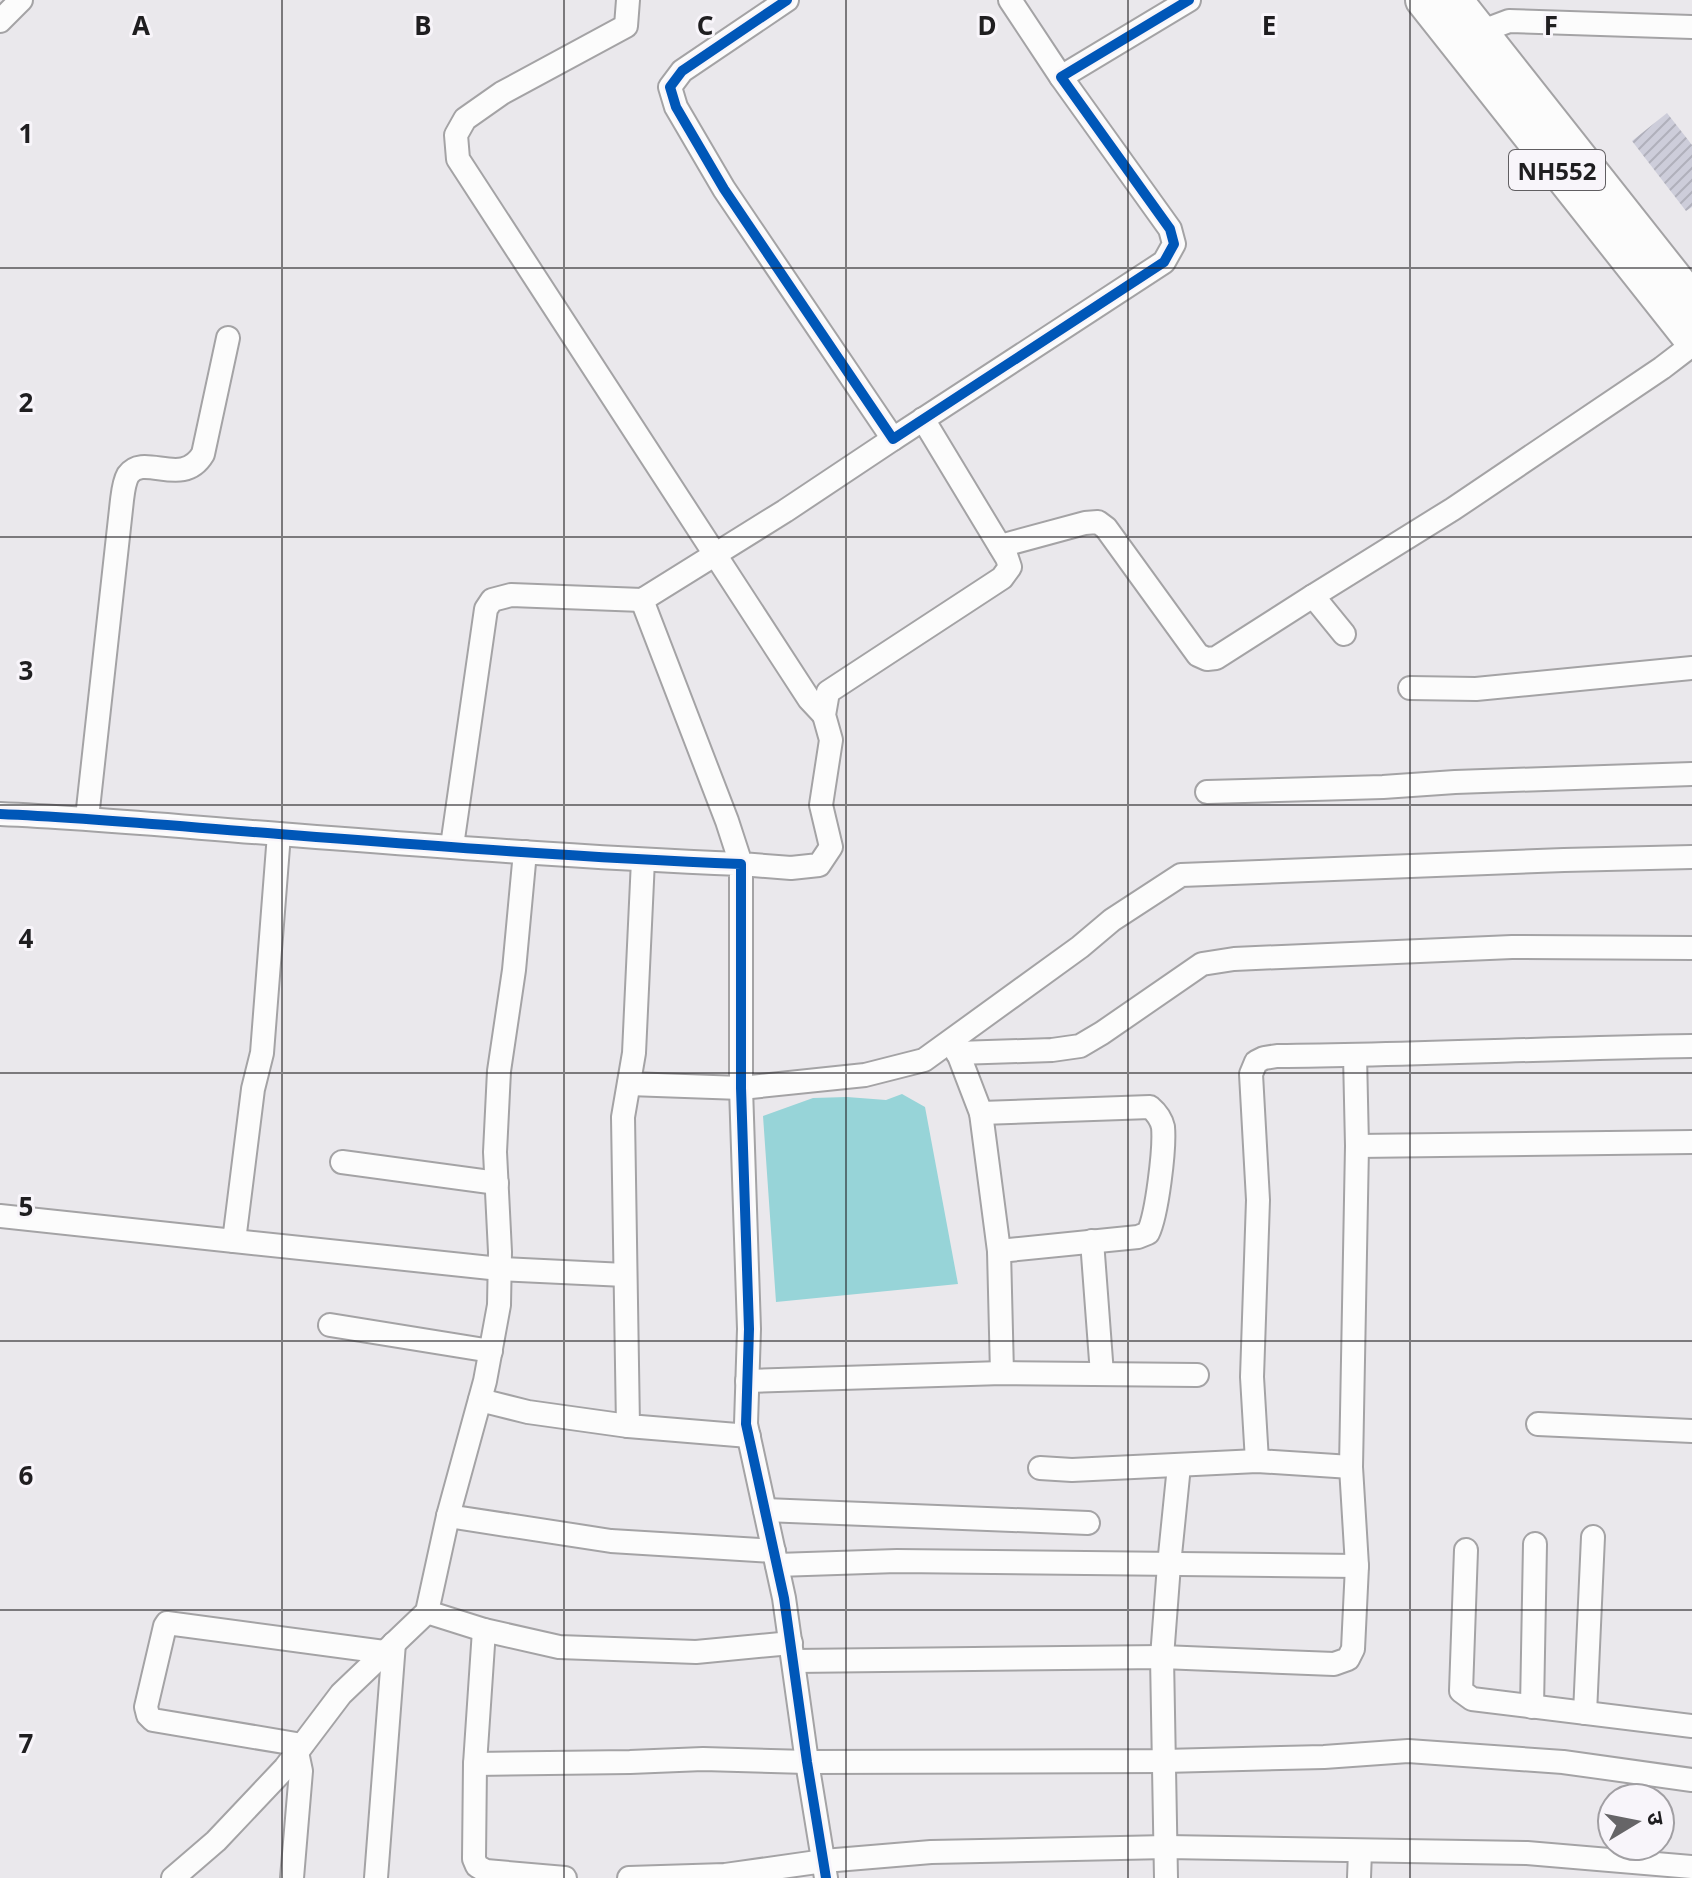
<svg xmlns="http://www.w3.org/2000/svg" width="1692" height="1878" font-family="'Noto Sans','Noto Sans Devanagari',sans-serif">
<defs>
<pattern id="building-hatch" width="6" height="6" patternUnits="userSpaceOnUse" patternTransform="scale(2)"><rect width="6" height="6" fill="#cdcdda"/><path d="M-1 1l2-2M0 6l6-6M5 7l2-2" fill="none" stroke="#b0b0bb"/></pattern>
</defs>
<rect width="100%" height="100%" fill="#eae8ec"/>
<polygon fill="#97d4d8" points="902,1094 925,1107 958,1284 776,1302 763,1116 813,1098 847,1097 886,1100"/>
<polygon fill="url(#building-hatch)" points="1667,113 1692,145 1692,207 1686,211 1632,141"/>
<g fill="none" stroke-linecap="round" stroke-linejoin="round">
<g stroke="#a4a3a5" stroke-width="26">
<g id="minor">
<polyline points="628,0 626,26 502,93 465,119 456,135 458,159 809,699 824,715"/>
<polyline points="787,0 682,71 670,87 676,107 724,189 893,439 1164,262 1174,244 1170,229 1061,77 1189,0"/>
<polyline points="1010,0 1061,77"/>
<polyline points="0,21 21,0"/>
<polyline points="1480,32 1509,21 1692,27"/>
<polyline points="1000,546 1085,523 1098,522 1106,528 1198,655 1207,659 1216,658 1313,596 1344,634"/>
<polyline points="1313,596 1453,509 1662,368 1692,345"/>
<polyline points="642,600 727,821 741,864 791,868 819,865 831,847 821,805 831,740 824,715 828,692 1002,578 1010,567 1007,558 923,419"/>
<polyline points="1410,688 1476,689 1692,668"/>
<polyline points="1207,792 1383,787 1455,782 1692,774"/>
<path d="M0 814C93 818 186 827 279 834 433 846 587 858 741 864V1088L749 1329 746 1424 784 1598 807 1762 826 1878"/>
<path d="M87 818 122 500C123 492 124 482 128 475 144 452 182 489 203 454L228 338"/>
<polyline points="452,846 486,609 492,600 511,595 642,600 785,511 893,439"/>
<polyline points="643,860 634,1053 623,1117 628,1426 749,1436"/>
<polyline points="953,1040 981,1113 999,1251 1002,1373"/>
<polyline points="957,1053 1052,1050 1080,1046 1102,1033 1202,964 1234,959 1512,947 1692,948"/>
<polyline points="629,1084 741,1088 865,1075 924,1060 1080,947 1112,920 1181,875 1564,860 1692,857"/>
<path d="M981 1113 1150 1107C1157 1113 1161 1118 1163 1127 1165 1148 1157 1215 1148 1233L1138 1237 999 1251"/>
<polyline points="1357,1146 1692,1142"/>
<polyline points="342,1162 497,1183"/>
<polyline points="0,1216 234,1241 253,1089 262,1053 279,834"/>
<polyline points="234,1241 500,1269 625,1275"/>
<polyline points="1092,1241 1102,1374"/>
<polyline points="330,1325 491,1351"/>
<polyline points="747,1381 1002,1373 1197,1375"/>
<polyline points="480,1400 528,1412 628,1426"/>
<polyline points="1538,1424 1692,1431"/>
<path d="M1257 1461 1252 1377 1258 1200 1251 1074 1256 1062 1264 1058 1277 1056C1416 1055 1554 1048 1692 1046"/>
<polyline points="1040,1468 1072,1470 1257,1461 1351,1467"/>
<polyline points="765,1510 1088,1523"/>
<polyline points="448,1516 611,1541 774,1551"/>
<polyline points="1466,1550 1461,1691 1472,1699 1692,1726"/>
<polyline points="777,1565 897,1561 1357,1566"/>
<polyline points="427,1612 484,1630 559,1647 696,1652 791,1643"/>
<polyline points="484,1630 475,1764 474,1859 477,1866 486,1871 565,1878"/>
<polyline points="794,1661 1162,1657 1334,1664 1348,1659 1353,1649 1357,1566 1351,1467 1357,1146 1355,1055"/>
<polyline points="1532,1707 1535,1544"/>
<polyline points="1585,1713 1593,1537"/>
<polyline points="302,1745 153,1720 148,1715 146,1707 165,1626 167,1623 384,1652"/>
<polyline points="475,1764 630,1762 703,1759 807,1762 1164,1761 1324,1757 1408,1751 1563,1762 1692,1780"/>
<polyline points="173,1878 216,1841 285,1768 341,1694 427,1612 448,1516 485,1381 499,1305 500,1252 495,1152 499,1071 514,970 525,852"/>
<polyline points="292,1878 301,1771 297,1752"/>
<polyline points="376,1878 394,1643"/>
<polyline points="629,1878 725,1875 824,1861 931,1852 1167,1847 1527,1853 1692,1867"/>
<polyline points="1166,1878 1162,1657 1169,1565 1179,1466"/>
<polyline points="1359,1878 1360,1851"/>
</g>
</g>
<g stroke="#a4a3a5" stroke-width="38">
<g id="highway">
<polyline points="1423,0 1692,340"/>
<polyline points="1455,0 1692,300"/>
</g>
</g>
<use href="#minor" stroke="#fcfcfc" stroke-width="22"/>
<use href="#highway" stroke="#fcfcfc" stroke-width="34"/>
<g stroke="#f8f5fa" stroke-width="15">
<g id="cycleway">
<polyline points="787,0 682,71 670,87 676,107 724,189 893,439 1164,262 1174,244 1170,229 1061,77 1189,0"/>
<path d="M0 814C93 818 186 827 279 834 433 846 587 858 741 864V1088L749 1329 746 1424 784 1598 807 1762 826 1878"/>
</g>
</g>
<use href="#cycleway" stroke="#0057b8" stroke-width="10"/>
</g>
<path fill="none" stroke="#1f1e20" stroke-width="2" stroke-opacity="0.55" d="M282 0V1878M564 0V1878M846 0V1878M1128 0V1878M1410 0V1878M0 268H1692M0 537H1692M0 805H1692M0 1073H1692M0 1341H1692M0 1610H1692"/>
<g text-anchor="middle" dominant-baseline="central" stroke-width="6" stroke-linejoin="round" paint-order="stroke">
<rect fill="#f8f5fa" stroke="#605e61" stroke-width="2" x="1509" y="150" width="96" height="40" rx="6"/>
<g font-size="24" font-weight="bold" fill="#1f1e20">
<text x="1557" y="170">NH552</text>
</g>
</g>
<g font-size="26" text-anchor="middle" font-weight="bold" fill="#1f1e20" stroke="#f8f5fa" stroke-width="6" stroke-linejoin="round" paint-order="stroke">
<text x="141" y="35">A</text>
<text x="423" y="35">B</text>
<text x="705" y="35">C</text>
<text x="987" y="35">D</text>
<text x="1269" y="35">E</text>
<text x="1551" y="35">F</text>
<text x="26" y="143">1</text>
<text x="26" y="412">2</text>
<text x="26" y="680">3</text>
<text x="26" y="948">4</text>
<text x="26" y="1216">5</text>
<text x="26" y="1485">6</text>
<text x="26" y="1753">7</text>
</g>
<g transform="translate(1636 1822) rotate(80)"><circle r="38" fill="#f8f5fa" stroke="#a19fa3" stroke-width="2"/>
<path d="M0-6L14 30L0 20L-14 30Z" fill="#666567"/>
<text y="-12" font-size="22" font-weight="bold" text-anchor="middle" fill="#1f1e20">उ</text>
</g>
</svg>
